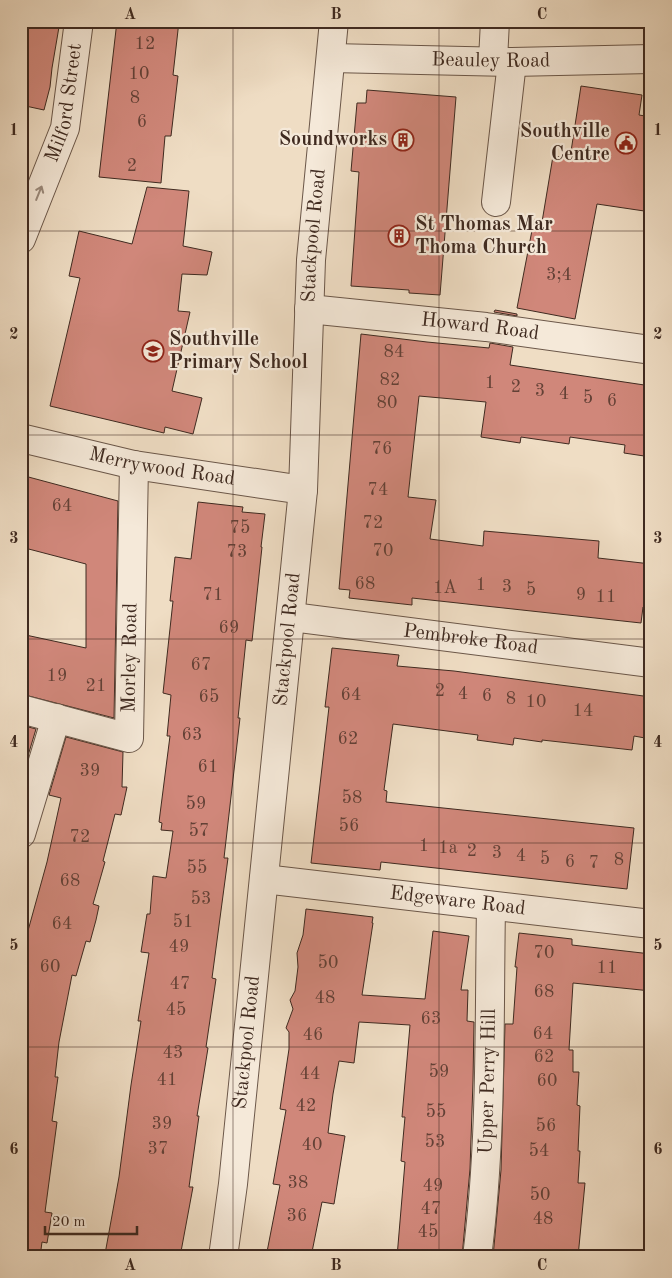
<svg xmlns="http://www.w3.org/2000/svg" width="672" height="1278" font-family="'Old Standard TT',serif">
<rect width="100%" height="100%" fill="#efddc4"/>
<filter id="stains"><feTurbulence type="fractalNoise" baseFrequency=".004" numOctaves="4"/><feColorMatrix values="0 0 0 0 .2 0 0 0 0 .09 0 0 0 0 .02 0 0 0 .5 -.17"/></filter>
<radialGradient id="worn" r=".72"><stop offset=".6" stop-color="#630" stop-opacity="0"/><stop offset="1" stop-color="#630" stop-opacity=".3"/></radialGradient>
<g fill="#d0877a" stroke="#3f2a20">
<polygon points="21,21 60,21 52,68 50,87 44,110 21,105"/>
<polygon points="117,21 179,21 173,75 178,76 171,136 165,136 161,183 99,177"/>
<polygon points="581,86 642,95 639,115 651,117 651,212 597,204 575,319 517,308 534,220 542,222 553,156 570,158"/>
<polygon points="367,90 456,97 440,295 409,293 409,290 351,286 359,172 351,171 357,103 366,103"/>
<polygon points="147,187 189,191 183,246 212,252 207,275 182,274 178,311 190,312 172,391 202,398 193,434 165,427 164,433 50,406 80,278 69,276 79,231 132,244"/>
<polygon points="495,310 517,314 517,316 494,312"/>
<polygon points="361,334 427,342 489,348 490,343 513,347 510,365 651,386 651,457 624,453 625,445 570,437 569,444 521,437 520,443 481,437 486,402 419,396 408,497 436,500 430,539 483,546 484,531 599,541 598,558 651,564 651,608 643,607 641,623 412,598 412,605 349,598 350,590 339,589"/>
<polygon points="21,475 118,501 114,718 21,694 21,634 86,648 86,564 21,547"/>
<polygon points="198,502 243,507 242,512 265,514 261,547 262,547 252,641 246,640 238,718 240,718 224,858 228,858 212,978 216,979 206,1047 208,1048 197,1116 199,1116 189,1187 193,1187 180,1257 119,1257 105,1254 119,1177 131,1085 141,1021 138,1021 149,953 141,952 147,914 150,914 153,876 166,878 173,831 161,830 162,823 159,822 170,736 167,736 171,695 163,693 173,601 170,601 175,557 191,559"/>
<polygon points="332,648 399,655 397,666 454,671 651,697 645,738 634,736 632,750 542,740 542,742 514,738 513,745 477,740 478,735 393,724 384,790 387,791 386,802 634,828 627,889 381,862 380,870 311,863 329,707 325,707"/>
<polygon points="21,725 36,729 21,779"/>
<polygon points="66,737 123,752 122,787 127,787 121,815 115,814 103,861 105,862 93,904 99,906 96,920 90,942 86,941 76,976 72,975 59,1042 55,1077 58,1077 52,1121 57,1122 45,1212 52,1213 47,1243 42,1242 40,1257 21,1257 21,956 47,862 61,798 49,795"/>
<polygon points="306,909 373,917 372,923 373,923 362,995 425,999 433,931 469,936 461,990 468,990 467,1021 474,1022 473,1081 470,1169 462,1257 397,1257 405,1162 401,1161 405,1117 402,1117 410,1025 359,1022 354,1063 339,1061 333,1094 328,1133 345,1136 334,1204 322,1202 311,1257 266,1257 280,1185 273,1184 286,1110 280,1109 289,1049 289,1032 286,1028 293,1009 290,1000 295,991 298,967 297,953 303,935"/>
<polygon points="519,933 572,939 572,945 651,954 651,991 573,983 569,1050 573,1050 573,1072 579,1072 577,1105 580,1106 578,1151 580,1151 578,1183 585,1183 578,1257 493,1257 501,1170 505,1024 513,1024 517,967 515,967"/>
</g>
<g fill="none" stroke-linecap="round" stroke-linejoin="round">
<g stroke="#6b5749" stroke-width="30">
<g id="minor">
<path id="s1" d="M331 58 512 62 651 59"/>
<polyline points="493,60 495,21"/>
<polyline points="496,202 512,62"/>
<path id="s2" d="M21 239 65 128 79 21"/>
<path id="s3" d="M309 309 486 327 651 350"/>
<path id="s4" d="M21 438 134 465 303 490"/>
<path id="s5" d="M292 617 651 663"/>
<path id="s6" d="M21 709 129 738 134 465"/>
<polyline points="21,834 56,718"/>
<path id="s7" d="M264 879 651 924"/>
<path id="s8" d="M223 1257 233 1184 303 490 311 260 334 21"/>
<path id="s9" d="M477 1257C492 1141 489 1023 491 906"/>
</g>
</g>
<use href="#minor" stroke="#f5e9d9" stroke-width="28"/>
</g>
<defs><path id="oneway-shaft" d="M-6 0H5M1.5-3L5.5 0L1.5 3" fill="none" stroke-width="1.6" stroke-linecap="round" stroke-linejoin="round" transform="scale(1.25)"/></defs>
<use stroke="#9a8a7c" href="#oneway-shaft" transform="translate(39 193) rotate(-68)"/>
<path fill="none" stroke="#3f2a20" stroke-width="1" stroke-opacity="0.55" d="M233 21V1257M439 21V1257M21 231H651M21 435H651M21 639H651M21 843H651M21 1047H651"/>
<defs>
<g id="building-ring" transform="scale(1.125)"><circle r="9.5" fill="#f5e9d9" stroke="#8f2418" stroke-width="1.5"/><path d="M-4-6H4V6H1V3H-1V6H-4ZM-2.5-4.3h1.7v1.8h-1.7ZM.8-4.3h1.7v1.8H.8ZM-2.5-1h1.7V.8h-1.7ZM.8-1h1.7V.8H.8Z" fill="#8f2418"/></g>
<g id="civic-ring" transform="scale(1.125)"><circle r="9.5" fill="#f5e9d9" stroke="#8f2418" stroke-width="1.5"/><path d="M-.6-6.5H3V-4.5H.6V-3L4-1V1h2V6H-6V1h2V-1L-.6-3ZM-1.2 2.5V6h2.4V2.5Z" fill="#8f2418"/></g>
<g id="school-ring" transform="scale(1.125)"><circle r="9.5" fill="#f5e9d9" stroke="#8f2418" stroke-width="1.5"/><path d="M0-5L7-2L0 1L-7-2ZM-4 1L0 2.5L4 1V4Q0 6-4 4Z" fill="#8f2418"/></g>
</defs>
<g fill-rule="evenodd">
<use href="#building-ring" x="403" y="140"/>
<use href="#civic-ring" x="626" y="143"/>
<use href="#building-ring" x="399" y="236"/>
<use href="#school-ring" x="153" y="351"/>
</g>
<g text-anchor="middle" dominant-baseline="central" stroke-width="4.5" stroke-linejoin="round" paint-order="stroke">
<g font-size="18" fill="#634136">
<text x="145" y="44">12</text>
<text x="139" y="74">10</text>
<text x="135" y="98">8</text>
<text x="142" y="122">6</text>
<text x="132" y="166">2</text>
<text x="559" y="275">3;4</text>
<text x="394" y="352">84</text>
<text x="390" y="380">82</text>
<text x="490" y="383">1</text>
<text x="516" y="387">2</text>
<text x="540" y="391">3</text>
<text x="564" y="394">4</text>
<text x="588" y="398">5</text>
<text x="612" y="401">6</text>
<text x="387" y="403">80</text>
<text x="382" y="449">76</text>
<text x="378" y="490">74</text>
<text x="62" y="506">64</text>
<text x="373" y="523">72</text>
<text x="240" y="528">75</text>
<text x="383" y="551">70</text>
<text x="237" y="552">73</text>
<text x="365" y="584">68</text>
<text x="481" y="585">1</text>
<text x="507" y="587">3</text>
<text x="445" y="588">1A</text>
<text x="531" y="590">5</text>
<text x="213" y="595">71</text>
<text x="581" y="595">9</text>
<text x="606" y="597">11</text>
<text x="229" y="628">69</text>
<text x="201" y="665">67</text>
<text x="57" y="676">19</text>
<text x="96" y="686">21</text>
<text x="440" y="691">2</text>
<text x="463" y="694">4</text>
<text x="351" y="695">64</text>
<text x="487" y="696">6</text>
<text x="209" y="697">65</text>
<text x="511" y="699">8</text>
<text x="536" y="702">10</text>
<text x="583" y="711">14</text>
<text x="192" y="735">63</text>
<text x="348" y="739">62</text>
<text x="208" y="767">61</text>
<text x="90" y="771">39</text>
<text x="352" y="798">58</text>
<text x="196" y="804">59</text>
<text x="349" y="826">56</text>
<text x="199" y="831">57</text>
<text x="80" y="837">72</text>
<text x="424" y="846">1</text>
<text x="448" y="848">1a</text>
<text x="472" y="851">2</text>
<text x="497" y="853">3</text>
<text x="521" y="856">4</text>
<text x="545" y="859">5</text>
<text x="619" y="860">8</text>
<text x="570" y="862">6</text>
<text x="594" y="863">7</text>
<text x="197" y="868">55</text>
<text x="70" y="881">68</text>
<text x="201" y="899">53</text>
<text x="183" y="922">51</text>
<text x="62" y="924">64</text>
<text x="179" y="947">49</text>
<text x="544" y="953">70</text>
<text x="328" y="963">50</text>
<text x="50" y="967">60</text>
<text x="607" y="968">11</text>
<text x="180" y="984">47</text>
<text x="544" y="992">68</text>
<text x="325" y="998">48</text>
<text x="176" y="1010">45</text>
<text x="431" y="1019">63</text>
<text x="543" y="1034">64</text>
<text x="313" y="1035">46</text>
<text x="173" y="1053">43</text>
<text x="544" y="1057">62</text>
<text x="439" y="1072">59</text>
<text x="310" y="1074">44</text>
<text x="167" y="1080">41</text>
<text x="547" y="1081">60</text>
<text x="306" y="1106">42</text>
<text x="436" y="1112">55</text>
<text x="162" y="1124">39</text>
<text x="546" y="1126">56</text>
<text x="435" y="1142">53</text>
<text x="312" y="1145">40</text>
<text x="158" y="1149">37</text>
<text x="539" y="1151">54</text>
<text x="298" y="1183">38</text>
<text x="433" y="1186">49</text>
<text x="540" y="1195">50</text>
<text x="431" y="1209">47</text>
<text x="297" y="1216">36</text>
<text x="543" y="1219">48</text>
<text x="428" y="1232">45</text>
</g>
<g font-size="20" fill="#3f2a20" stroke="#f5e9d9">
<text stroke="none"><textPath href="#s1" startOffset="160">Beauley Road</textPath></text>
<text stroke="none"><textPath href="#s2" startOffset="144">Milford Street</textPath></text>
<text stroke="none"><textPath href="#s8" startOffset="1026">Stackpool Road</textPath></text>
<text stroke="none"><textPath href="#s3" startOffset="172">Howard Road</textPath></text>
<text stroke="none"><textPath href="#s4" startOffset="144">Merrywood Road</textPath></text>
<text stroke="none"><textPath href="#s8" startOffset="621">Stackpool Road</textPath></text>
<text stroke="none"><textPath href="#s5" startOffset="180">Pembroke Road</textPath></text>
<text stroke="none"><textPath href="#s6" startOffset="192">Morley Road</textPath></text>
<text stroke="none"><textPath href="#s7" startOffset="195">Edgeware Road</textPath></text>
<text stroke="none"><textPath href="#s8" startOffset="216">Stackpool Road</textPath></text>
<text stroke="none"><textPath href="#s9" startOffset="176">Upper Perry Hill</textPath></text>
</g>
<g font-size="20" font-weight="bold" fill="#3f2a20" stroke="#f5e9d9" text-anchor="end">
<text x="610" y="132">Southville<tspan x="610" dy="23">Centre</tspan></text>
<text x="387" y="140">Soundworks</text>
<text x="415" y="225" text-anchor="start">St Thomas Mar<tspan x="415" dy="23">Thoma Church</tspan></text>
<text x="169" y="340" text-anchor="start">Southville<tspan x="169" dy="23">Primary School</tspan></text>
</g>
</g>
<rect width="672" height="1278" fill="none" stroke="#efddc4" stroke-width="55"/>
<path d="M45 1226v8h92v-8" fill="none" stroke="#3f2a20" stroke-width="2.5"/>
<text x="52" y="1226" font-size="15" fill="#3f2a20" stroke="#f5e9d9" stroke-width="4" paint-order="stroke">20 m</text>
<rect x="28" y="28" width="616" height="1222" fill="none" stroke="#3f2a20" stroke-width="2"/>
<g font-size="16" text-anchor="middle" font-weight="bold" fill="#3f2a20">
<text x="130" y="19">A</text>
<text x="336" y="19">B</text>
<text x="542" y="19">C</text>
<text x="14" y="135">1</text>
<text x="658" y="135">1</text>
<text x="14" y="339">2</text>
<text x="658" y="339">2</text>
<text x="14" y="543">3</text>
<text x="658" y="543">3</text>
<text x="14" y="747">4</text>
<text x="658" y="747">4</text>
<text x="14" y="950">5</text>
<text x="658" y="950">5</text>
<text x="14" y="1154">6</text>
<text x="658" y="1154">6</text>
<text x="130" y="1270">A</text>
<text x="336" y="1270">B</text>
<text x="542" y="1270">C</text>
</g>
<rect width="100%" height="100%" filter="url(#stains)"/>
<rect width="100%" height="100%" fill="url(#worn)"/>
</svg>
